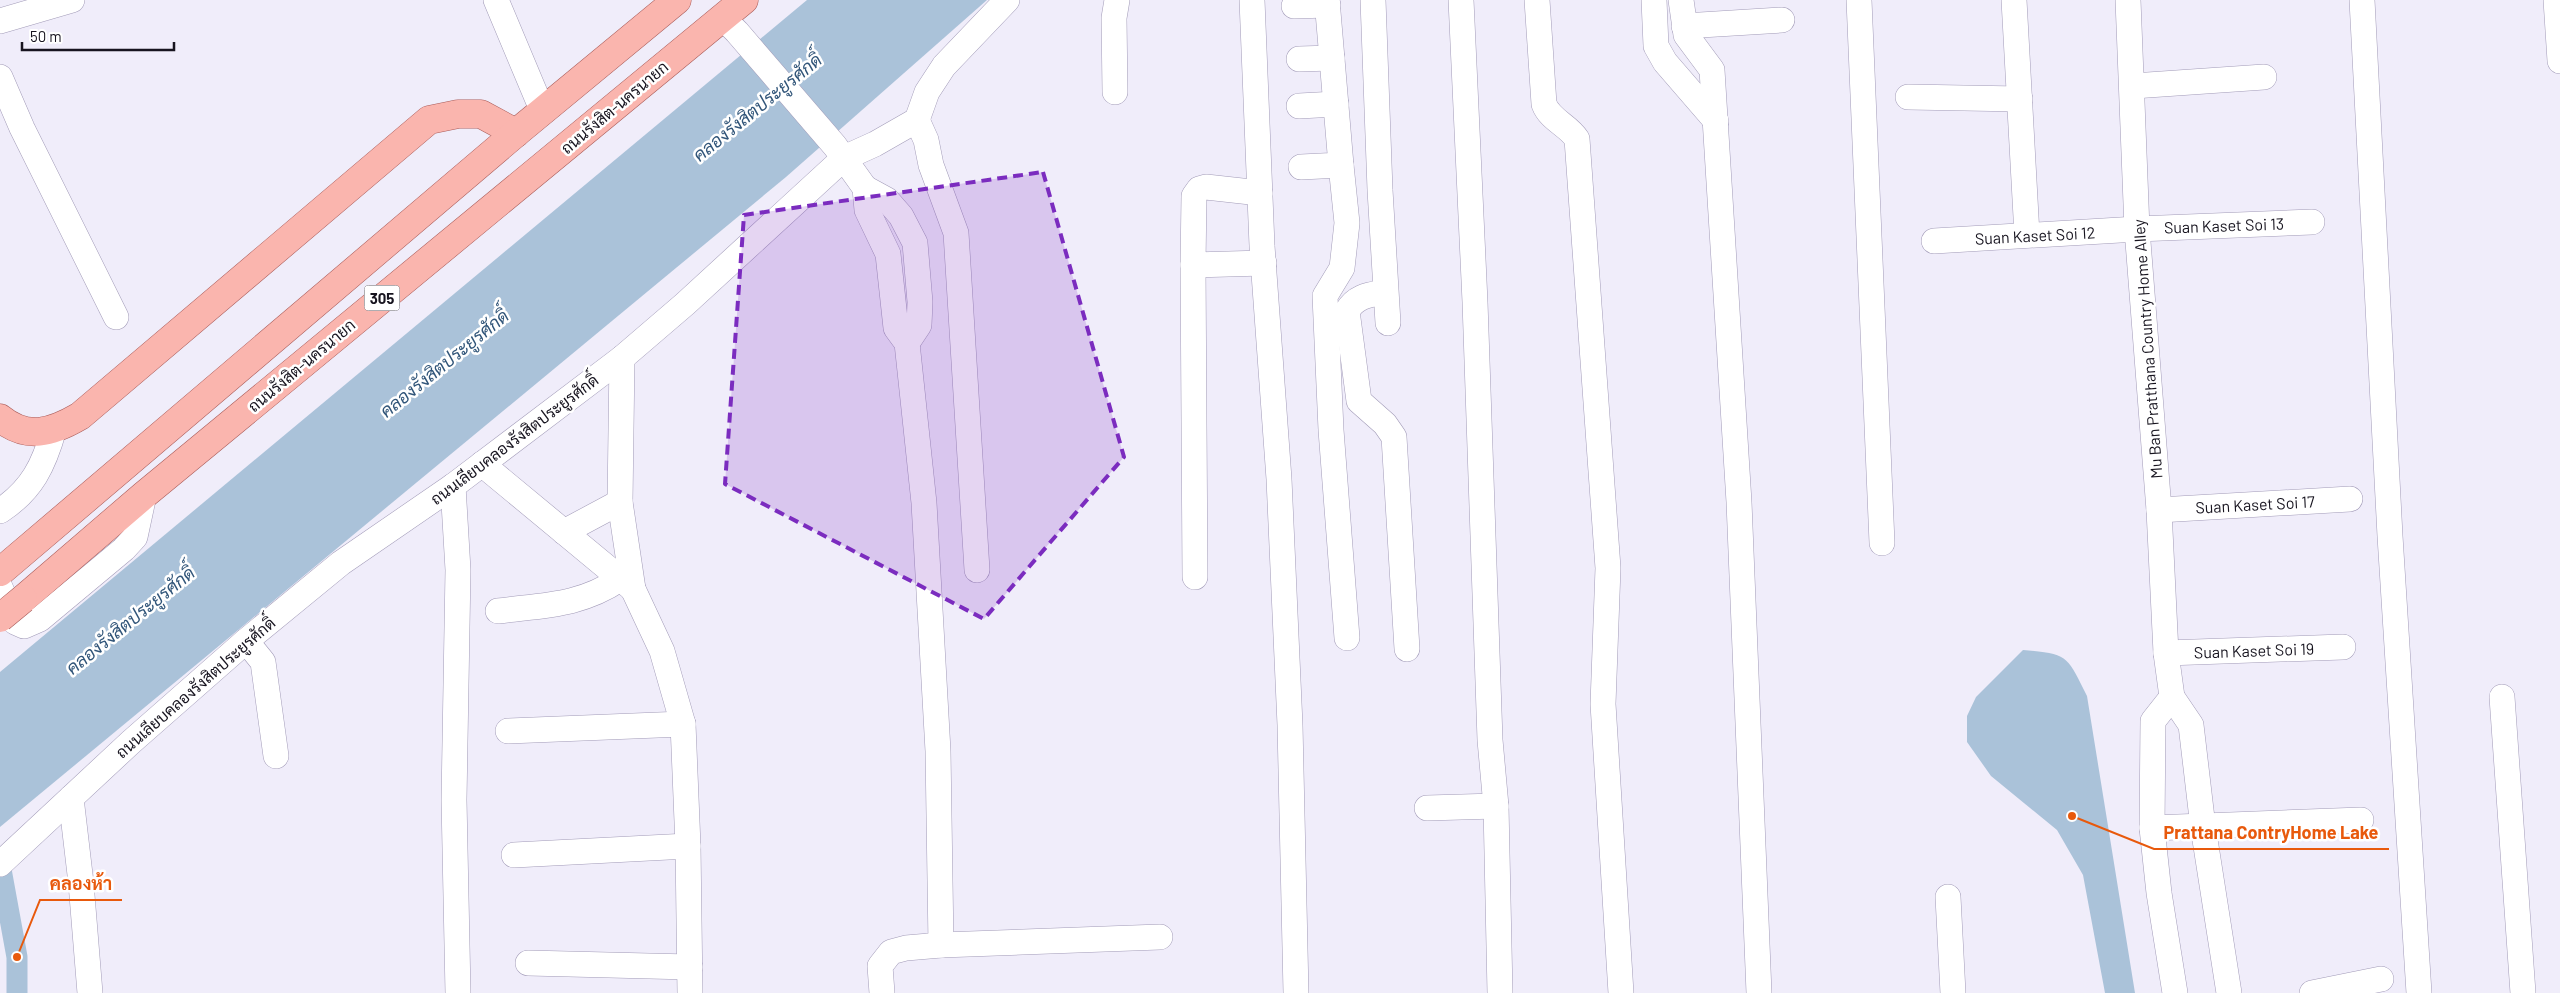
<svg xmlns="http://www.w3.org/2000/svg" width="2560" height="993" font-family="Barlow,Sarabun,sans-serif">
<rect width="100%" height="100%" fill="#f0edfa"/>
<g fill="#aac2d9">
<polygon points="807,0 987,0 786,177 0,827 0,672"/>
<path d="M2023 650C2069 654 2067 656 2087 696L2135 993H2105L2083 875 2057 830 1991 776 1967 742V716L1976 697Z"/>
</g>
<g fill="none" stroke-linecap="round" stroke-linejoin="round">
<polyline stroke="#aac2d9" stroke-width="21" points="0,864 17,957 17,993"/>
<g stroke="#a29bb8" stroke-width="26">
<g id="minor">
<polyline points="496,0 543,112"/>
<polyline points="1252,0 1262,246 1279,479 1290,725 1296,993"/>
<polyline points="1373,0 1380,190 1388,323"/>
<polyline points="1461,0 1475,302 1490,740 1496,806 1500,993"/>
<path d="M1537 0 1544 104C1550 120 1568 125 1577 139L1608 568 1603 704 1621 993"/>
<polyline points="1654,0 1656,46 1665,62 1716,121"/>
<polyline points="1681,0 1686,35 1712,70 1739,502 1759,993"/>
<polyline points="1859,0 1882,543"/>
<polyline points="2014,0 2027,235"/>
<polyline points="2128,0 2137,229 2159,510 2166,653 2172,697 2191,725 2203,827 2229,993"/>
<polyline points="2362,0 2390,536 2419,993"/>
<polyline points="2556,0 2560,61"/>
<polyline points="1294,6 1328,5"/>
<polyline points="723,18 737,32 835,146 865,188 867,210 888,254 896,328 907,343 924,503 938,751 941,945 906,948 891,952 880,966 882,993"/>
<polyline points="0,21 72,0"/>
<polyline points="1684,26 1782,20"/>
<polyline points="1299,59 1332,58"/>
<polyline points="0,77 22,128 116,317"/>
<polyline points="2133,86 2264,77"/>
<polyline points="1115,92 1114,18 1117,0"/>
<polyline points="1908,97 2020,99"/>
<polyline points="1299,106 1336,104"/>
<polyline points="917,120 926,140 931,165 956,233 977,570"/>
<polyline points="1341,165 1347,223 1342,268 1325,296 1331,430 1347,638"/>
<polyline points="1301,167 1341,165 1327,0"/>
<polyline points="865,188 887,200 901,216 915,243 920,302 919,325 907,343"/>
<polyline points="1260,193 1206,187 1199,189 1194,196 1193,265 1264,263"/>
<polyline points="1934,241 2137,229 2312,222"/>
<polyline points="1193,265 1195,577"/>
<path d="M1385 292C1368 295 1356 296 1347 311L1359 401 1385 424 1394 437 1407 649"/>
<polyline points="622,358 620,502 633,589 662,651 683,724 688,846 690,993"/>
<polyline points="482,464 633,589"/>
<polyline points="453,486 458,570 454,800 458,993"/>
<polyline points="2159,510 2350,499"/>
<path d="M0 511C32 490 44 465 54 429"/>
<polyline points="564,532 620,502"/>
<polyline points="0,587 15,622 24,626 40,619 124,549 135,537 144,495"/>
<path d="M498 611C544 605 580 606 620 579"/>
<polyline points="246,641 263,662 276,756"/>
<polyline points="2166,653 2343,647"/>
<polyline points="2172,697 2153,721 2152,828 2159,893 2175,993"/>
<polyline points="2502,697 2523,993"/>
<polyline points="508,731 683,724"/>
<polyline points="71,798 81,883 90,993"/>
<polyline points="1427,808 1496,806"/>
<polyline points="2152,828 2361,820"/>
<polyline points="514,855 688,846"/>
<polyline points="0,864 131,742 246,641 341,563 453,486 622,358 685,304 844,158 875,144 917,120 927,92 944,66 1007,0"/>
<polyline points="1948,897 1953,993"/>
<polyline points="941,945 1160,937"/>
<polyline points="528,963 690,967"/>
<polyline points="2312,993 2381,979"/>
</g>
</g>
<g stroke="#a95c59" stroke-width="29">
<g id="major">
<path d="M0 418C27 440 51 433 80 416L429 120 458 114H481L516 133"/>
<polyline points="0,572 516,133 677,0"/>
<polyline points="23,599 144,495 744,0"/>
</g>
</g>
<use href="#minor" stroke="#fff" stroke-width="25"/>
<use href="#major" stroke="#fab5ae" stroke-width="28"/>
<g stroke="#a95c59" stroke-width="29" stroke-linecap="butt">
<polyline id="major-bridge" points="0,618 23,599"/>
</g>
<use href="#major-bridge" stroke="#fab5ae" stroke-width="28"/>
</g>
<path fill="#7b2cbf" fill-opacity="0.2" stroke="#7b2cbf" stroke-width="4" stroke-dasharray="10 6" stroke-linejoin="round" d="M1043 172 1124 457 984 619 725 484 744 215Z"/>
<g text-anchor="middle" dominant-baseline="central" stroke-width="5" stroke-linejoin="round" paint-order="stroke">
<rect fill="#fff" stroke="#5d5a62" stroke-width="1" x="364.5" y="285.5" width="35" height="25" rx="4"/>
<g font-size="15" font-weight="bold" fill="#17141f">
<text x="382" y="298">305</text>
</g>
<g font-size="16" fill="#17141f" stroke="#fff">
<text transform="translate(614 107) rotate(-40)">ถนนรังสิต-นครนายก</text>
<text transform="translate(2224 225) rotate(-2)">Suan Kaset Soi 13</text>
<text transform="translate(2035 235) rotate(-3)">Suan Kaset Soi 12</text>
<text transform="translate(2147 349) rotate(-94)">Mu Ban Pratthana Country Home Alley</text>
<text transform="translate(301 365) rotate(-40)">ถนนรังสิต-นครนายก</text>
<text transform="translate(514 439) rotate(-37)">ถนนเลียบคลองรังสิตประยูรศักดิ์</text>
<text transform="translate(2255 504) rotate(-3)">Suan Kaset Soi 17</text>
<text transform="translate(2254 650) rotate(-2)">Suan Kaset Soi 19</text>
<text transform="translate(195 687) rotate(-41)">ถนนเลียบคลองรังสิตประยูรศักดิ์</text>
</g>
<g font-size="18" font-style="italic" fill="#315579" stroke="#fff">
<text transform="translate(757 107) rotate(-39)">คลองรังสิตประยูรศักดิ์</text>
<text transform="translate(444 363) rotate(-39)">คลองรังสิตประยูรศักดิ์</text>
<text transform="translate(130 620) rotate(-39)">คลองรังสิตประยูรศักดิ์</text>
</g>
</g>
<path fill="none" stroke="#e8590c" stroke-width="2" d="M2072 816L2154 849H2389M17 957L40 900H122"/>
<g fill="#e8590c" stroke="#fff" stroke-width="2">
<circle cx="2072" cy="816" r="5"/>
<circle cx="17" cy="957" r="5"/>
</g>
<g font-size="18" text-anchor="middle" font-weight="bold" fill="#e8590c" stroke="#fff" stroke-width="5" stroke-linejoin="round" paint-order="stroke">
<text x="2271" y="839">Prattana ContryHome Lake</text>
<text x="81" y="890">คลองห้า</text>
</g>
<path d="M22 42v8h152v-8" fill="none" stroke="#17141f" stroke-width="2.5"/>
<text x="30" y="42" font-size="15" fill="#17141f" stroke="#ffffff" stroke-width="4" paint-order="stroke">50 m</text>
</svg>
